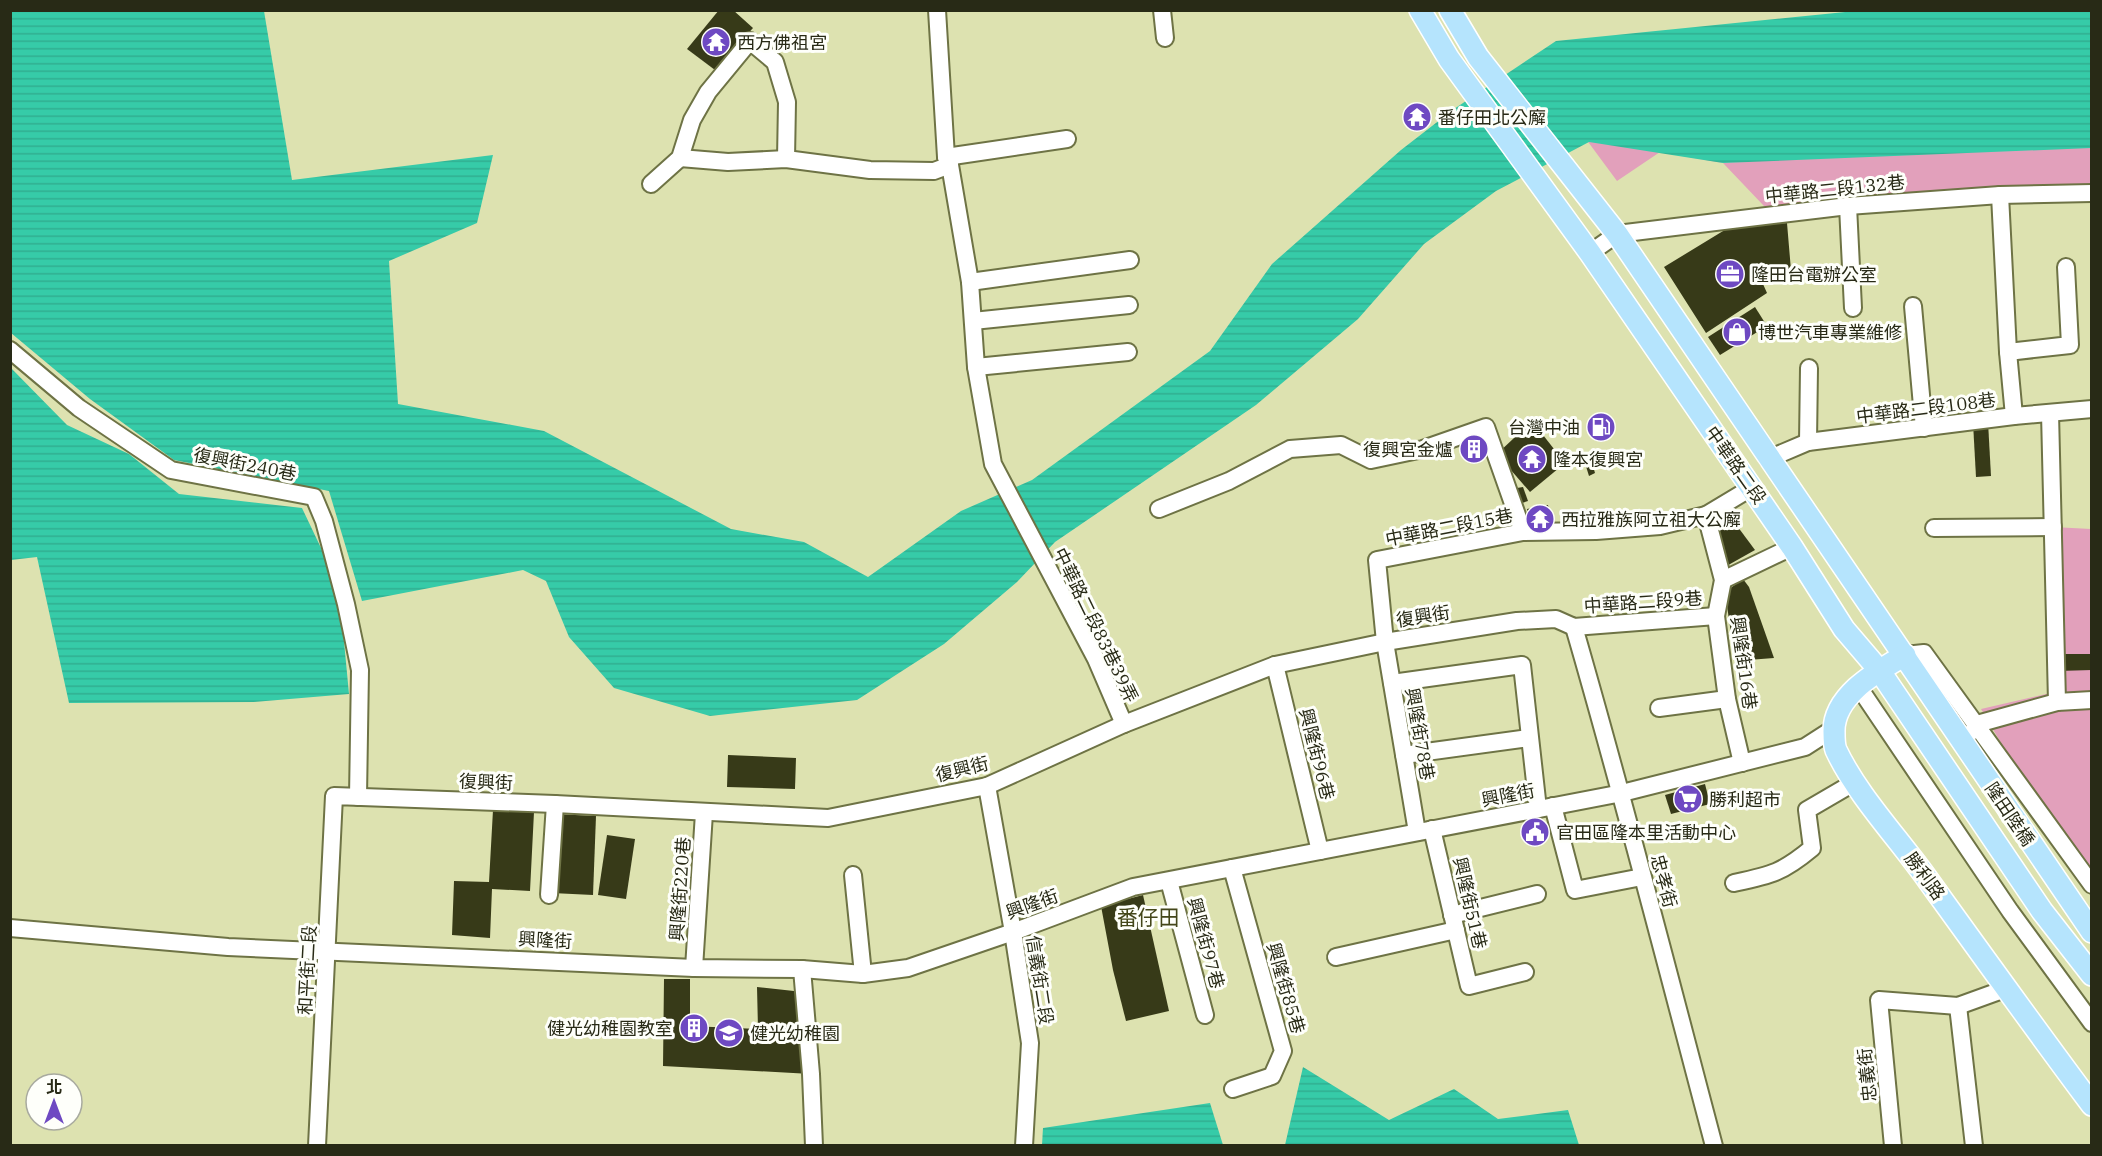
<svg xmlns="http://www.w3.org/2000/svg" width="2102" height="1156" font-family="'IBM Plex Serif','Noto Sans TC',serif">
<defs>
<pattern id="water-rules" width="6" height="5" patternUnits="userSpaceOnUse" patternTransform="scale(1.5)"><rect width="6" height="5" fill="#36cba8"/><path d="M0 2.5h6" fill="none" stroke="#30ae90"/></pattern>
</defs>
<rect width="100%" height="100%" fill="#dde2b0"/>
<g fill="#e2a0bb">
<polygon points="1556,41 2091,44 2091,193 1848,206 1764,206 1723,163 1660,152 1617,181 1549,89"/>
<polygon points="2053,527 2091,529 2091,877 2061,845 1981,709 2059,691"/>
</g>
<g fill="url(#water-rules)">
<polygon points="10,11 264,11 292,180 493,155 477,223 389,261 398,404 544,431 731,529 804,542 868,577 961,511 1032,480 1210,351 1272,264 1401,150 1454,109 1556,41 1855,11 2091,11 2091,148 1723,163 1589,142 1496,191 1424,244 1358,319 1256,405 1055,542 1017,582 944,644 857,700 710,716 614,688 569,637 546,581 523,570 362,601 329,491 174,460 90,399 11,333"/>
<polygon points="10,367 67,425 129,454 179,494 302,508 331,569 343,631 349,694 254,702 69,703 37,557 11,560"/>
<polygon points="1303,1067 1389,1120 1454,1089 1498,1119 1568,1110 1579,1145 1285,1145"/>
<polygon points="1210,1103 1223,1145 1042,1145 1043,1128"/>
</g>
<g fill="#373a18">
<polygon points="719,10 733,10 753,28 715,70 687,49"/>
<rect x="1412" y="108" width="10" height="17"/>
<polygon points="1787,223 1792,282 1763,284 1767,293 1706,333 1664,267 1728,228"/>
<polygon points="1755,307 1767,326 1720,355 1708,337"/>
<polygon points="1532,421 1565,463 1530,492 1497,454"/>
<polygon points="1988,422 1991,476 1976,477 1973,423"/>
<circle cx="1474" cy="450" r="12"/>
<polygon points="1591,459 1595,473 1589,476 1584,460"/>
<polygon points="1523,487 1528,501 1522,503 1517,488"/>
<polygon points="1548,505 1552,524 1532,528 1527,509"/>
<polygon points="1726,511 1755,550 1723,568 1712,520"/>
<polygon points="1743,579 1749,587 1774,658 1735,661 1725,592"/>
<polygon points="2058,654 2092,654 2092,670 2058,671"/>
<polygon points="728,755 796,758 795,789 727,787"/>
<polygon points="1705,784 1710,804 1671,814 1665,795"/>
<polygon points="493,810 534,812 530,891 492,889 490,938 452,935 454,881 489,882"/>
<polygon points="555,814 596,816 593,895 552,893"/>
<polygon points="607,835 635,839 626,899 598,895"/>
<polygon points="1143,895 1169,1011 1126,1021 1113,970 1101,906"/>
<polygon points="664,979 690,979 690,1026 758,1029 757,987 803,992 811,1074 663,1066"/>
</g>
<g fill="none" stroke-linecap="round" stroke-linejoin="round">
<g stroke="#6e7345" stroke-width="20">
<g id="minor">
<polyline points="937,10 946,157 950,165 970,282 976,367 993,464 1096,659 1124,724"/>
<polyline points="1162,10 1165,38"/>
<polyline points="946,157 1067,139"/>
<polyline points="680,158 728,162 786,159 870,170 934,171 950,165"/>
<polyline points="651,184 680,158 692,120 708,92 750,41 775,62 787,102 786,159"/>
<polyline points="2000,195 2008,352 2014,416"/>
<polyline points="1848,206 1853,308"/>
<polyline points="1590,253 1617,234 1848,206 2000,195 2092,193"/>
<polyline points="970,282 1130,260"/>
<polyline points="1913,306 1924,428"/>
<polyline points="973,321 1129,305"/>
<polyline points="10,350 79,408 171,470 314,497 324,521 346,604 360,670 358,797"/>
<polyline points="2008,352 2070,345 2066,267"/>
<polyline points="976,367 1128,352"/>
<polyline points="2050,413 2057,702"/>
<polyline points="1808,442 1809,368"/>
<polyline points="1768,459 1808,442 2014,416 2092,409"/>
<polyline points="1159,509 1229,481 1290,449 1341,445 1371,460 1423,449 1486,427 1523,532"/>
<polyline points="1934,528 2053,527"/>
<polyline points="1723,580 1792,547"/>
<path d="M1574 627C1624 799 1668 972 1714 1146"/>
<polyline points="1905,655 1924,653 2092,885"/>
<polyline points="1275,665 1320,851"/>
<polyline points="1392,683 1522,665 1538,809"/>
<polyline points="1858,686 2010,911 2092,1023"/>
<polyline points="1659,708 1727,699"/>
<polyline points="1973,731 1977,724 2057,702 2092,700"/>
<polyline points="1404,755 1529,738"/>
<polyline points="1742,763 1727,699 1716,616 1723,580 1706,515 1751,488"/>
<polyline points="987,786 1013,932 1030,1043 1024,1146"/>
<polyline points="1553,806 1575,890 1642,877"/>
<polyline points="1432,829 1469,986 1525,972"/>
<polyline points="1417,832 1385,642 1377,560 1523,532 1596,531 1660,526 1706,515"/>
<polyline points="1232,868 1283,1051 1272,1076 1233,1089"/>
<polyline points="853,875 863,974"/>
<polyline points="1169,881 1205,1015"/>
<path d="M1734 883C1771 875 1782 873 1812 848L1807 810 1855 782"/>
<polyline points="549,895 555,804"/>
<polyline points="1452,915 1537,894"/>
<polyline points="10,928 228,947 694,968 802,969 863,974 908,968 1013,932 1133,887 1622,793 1805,747 1833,729"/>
<polyline points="1336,957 1456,930"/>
<polyline points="694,968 704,813"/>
<polyline points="802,969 811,1074 814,1146"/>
<polyline points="1958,1006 1974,1146"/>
<polyline points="317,1146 334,796 555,804 828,818 987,786 1124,724 1275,665 1385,642 1517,621 1556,619 1574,627 1716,616"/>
<polyline points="1893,1146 1879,1000 1958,1006 2005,989"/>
</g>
</g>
<g stroke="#fff" stroke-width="24">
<g id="major">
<polyline points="1420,10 1449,59 1590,253 1792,547 1844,629 1879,670 2042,911 2092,975"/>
<polyline points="1450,10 1478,57 1617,234 2092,932"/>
<path d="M1905 655C1878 671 1833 695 1834 732 1834 737 1834 745 1836 750 1857 795 1899 839 1928 880 1982 955 2036 1030 2092 1105"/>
</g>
</g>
<use href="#minor" stroke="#fff" stroke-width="16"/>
<use href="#major" stroke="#b5e4fd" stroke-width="21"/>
</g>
<defs>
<g id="temple-disc" transform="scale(1.5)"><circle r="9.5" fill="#6e49c2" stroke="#fefffa"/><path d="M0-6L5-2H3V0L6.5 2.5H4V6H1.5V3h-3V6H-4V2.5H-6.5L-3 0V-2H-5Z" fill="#fff"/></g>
<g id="office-disc" transform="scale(1.5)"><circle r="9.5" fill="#6e49c2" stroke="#fefffa"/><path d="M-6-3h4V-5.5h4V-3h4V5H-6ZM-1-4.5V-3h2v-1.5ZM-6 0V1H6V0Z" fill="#fff"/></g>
<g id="shop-disc" transform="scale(1.5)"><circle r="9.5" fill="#6e49c2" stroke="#fefffa"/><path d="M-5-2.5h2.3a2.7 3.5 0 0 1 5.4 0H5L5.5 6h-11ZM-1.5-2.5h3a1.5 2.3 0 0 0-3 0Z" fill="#fff"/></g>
<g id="fuel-disc" transform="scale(1.5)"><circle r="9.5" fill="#6e49c2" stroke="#fefffa"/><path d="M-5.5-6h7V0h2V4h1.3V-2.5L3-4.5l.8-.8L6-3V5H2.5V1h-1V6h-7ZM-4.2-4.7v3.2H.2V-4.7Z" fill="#fff"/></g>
<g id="building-disc" transform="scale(1.5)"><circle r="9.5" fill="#6e49c2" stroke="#fefffa"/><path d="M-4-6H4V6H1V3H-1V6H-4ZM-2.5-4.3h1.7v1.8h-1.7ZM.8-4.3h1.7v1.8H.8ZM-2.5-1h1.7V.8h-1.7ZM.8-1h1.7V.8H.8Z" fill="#fff"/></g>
<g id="supermarket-disc" transform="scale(1.5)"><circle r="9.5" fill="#6e49c2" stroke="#fefffa"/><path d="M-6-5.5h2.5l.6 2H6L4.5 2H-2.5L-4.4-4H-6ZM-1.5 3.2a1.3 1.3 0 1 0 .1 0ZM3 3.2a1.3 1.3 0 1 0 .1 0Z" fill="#fff"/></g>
<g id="civic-disc" transform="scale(1.5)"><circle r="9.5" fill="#6e49c2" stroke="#fefffa"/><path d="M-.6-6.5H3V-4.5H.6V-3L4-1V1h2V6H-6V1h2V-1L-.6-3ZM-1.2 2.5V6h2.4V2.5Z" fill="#fff"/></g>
<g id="school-disc" transform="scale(1.5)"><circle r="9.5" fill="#6e49c2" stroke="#fefffa"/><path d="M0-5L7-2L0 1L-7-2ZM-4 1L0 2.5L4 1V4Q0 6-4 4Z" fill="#fff"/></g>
</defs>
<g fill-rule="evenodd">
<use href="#temple-disc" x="716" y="42"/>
<use href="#temple-disc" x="1417" y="117"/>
<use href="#office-disc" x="1730" y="274"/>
<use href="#shop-disc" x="1737" y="332"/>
<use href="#fuel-disc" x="1601" y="427"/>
<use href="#building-disc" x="1474" y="449"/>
<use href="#temple-disc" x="1532" y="459"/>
<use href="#temple-disc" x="1540" y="519"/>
<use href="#supermarket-disc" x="1688" y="799"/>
<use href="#civic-disc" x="1535" y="832"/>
<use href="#building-disc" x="694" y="1028"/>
<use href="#school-disc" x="729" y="1033"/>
</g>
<g text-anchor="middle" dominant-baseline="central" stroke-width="6" stroke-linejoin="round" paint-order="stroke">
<g font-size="18" fill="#282a16" stroke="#fefffa" text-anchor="start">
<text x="737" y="42">西方佛祖宮</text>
<text x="1438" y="117">番仔田北公廨</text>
<text x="1751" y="274">隆田台電辦公室</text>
<text x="1758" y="332">博世汽車專業維修</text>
<text x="1580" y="427" text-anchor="end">台灣中油</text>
<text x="1453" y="449" text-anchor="end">復興宮金爐</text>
<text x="1553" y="459">隆本復興宮</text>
<text x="1561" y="519">西拉雅族阿立祖大公廨</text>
<text x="1709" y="799">勝利超市</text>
<text x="1556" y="832">官田區隆本里活動中心</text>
<text x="673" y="1028" text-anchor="end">健光幼稚園教室</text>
<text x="750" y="1033">健光幼稚園</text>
</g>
<g font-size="18" fill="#282a16" stroke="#fefffa">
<text transform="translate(1835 189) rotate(-6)">中華路二段132巷</text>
<text transform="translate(1926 408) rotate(-7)">中華路二段108巷</text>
<text transform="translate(245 464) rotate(11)">復興街240巷</text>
<text transform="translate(1736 465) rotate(55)">中華路二段</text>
<text transform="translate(1449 527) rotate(-11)">中華路二段15巷</text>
<text transform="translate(1643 602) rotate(-4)">中華路二段9巷</text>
<text transform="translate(1423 616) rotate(-9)">復興街</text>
<text transform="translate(1096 625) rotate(64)">中華路二段83巷39弄</text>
<text transform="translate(1744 663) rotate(82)">興隆街16巷</text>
<text transform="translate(1420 734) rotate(80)">興隆街78巷</text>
<text transform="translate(1317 754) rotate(76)">興隆街96巷</text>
<text transform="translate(962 769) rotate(-14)">復興街</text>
<text transform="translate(486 782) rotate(2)">復興街</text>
<text transform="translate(1508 795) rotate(-11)">興隆街</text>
<text transform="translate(2010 814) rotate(56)">隆田陸橋</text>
<text transform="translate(1925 876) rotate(54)">勝利路</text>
<text transform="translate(1664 881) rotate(75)">忠孝街</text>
<text transform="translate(680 889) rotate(-86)">興隆街220巷</text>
<text transform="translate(1470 903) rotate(77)">興隆街51巷</text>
<text transform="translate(1032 904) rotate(-20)">興隆街</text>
<text transform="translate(545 940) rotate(3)">興隆街</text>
<text transform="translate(1206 943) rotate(75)">興隆街97巷</text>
<text transform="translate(307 970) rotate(-87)">和平街二段</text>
<text transform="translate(1040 980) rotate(81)">信義街二段</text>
<text transform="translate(1286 988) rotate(74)">興隆街85巷</text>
<text transform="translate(1867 1075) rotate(-96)">忠義街</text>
</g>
<g font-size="21" fill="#44471a" stroke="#fefffa">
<text x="1148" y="917">番仔田</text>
</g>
</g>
<rect width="2102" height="1156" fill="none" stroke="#282a16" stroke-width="24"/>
<g transform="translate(54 1102)"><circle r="28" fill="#fefffa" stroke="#a8aa9f" stroke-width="1.5"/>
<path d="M0-4.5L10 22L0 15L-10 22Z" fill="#6e49c2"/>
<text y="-9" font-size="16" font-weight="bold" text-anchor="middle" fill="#282a16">北</text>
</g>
</svg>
